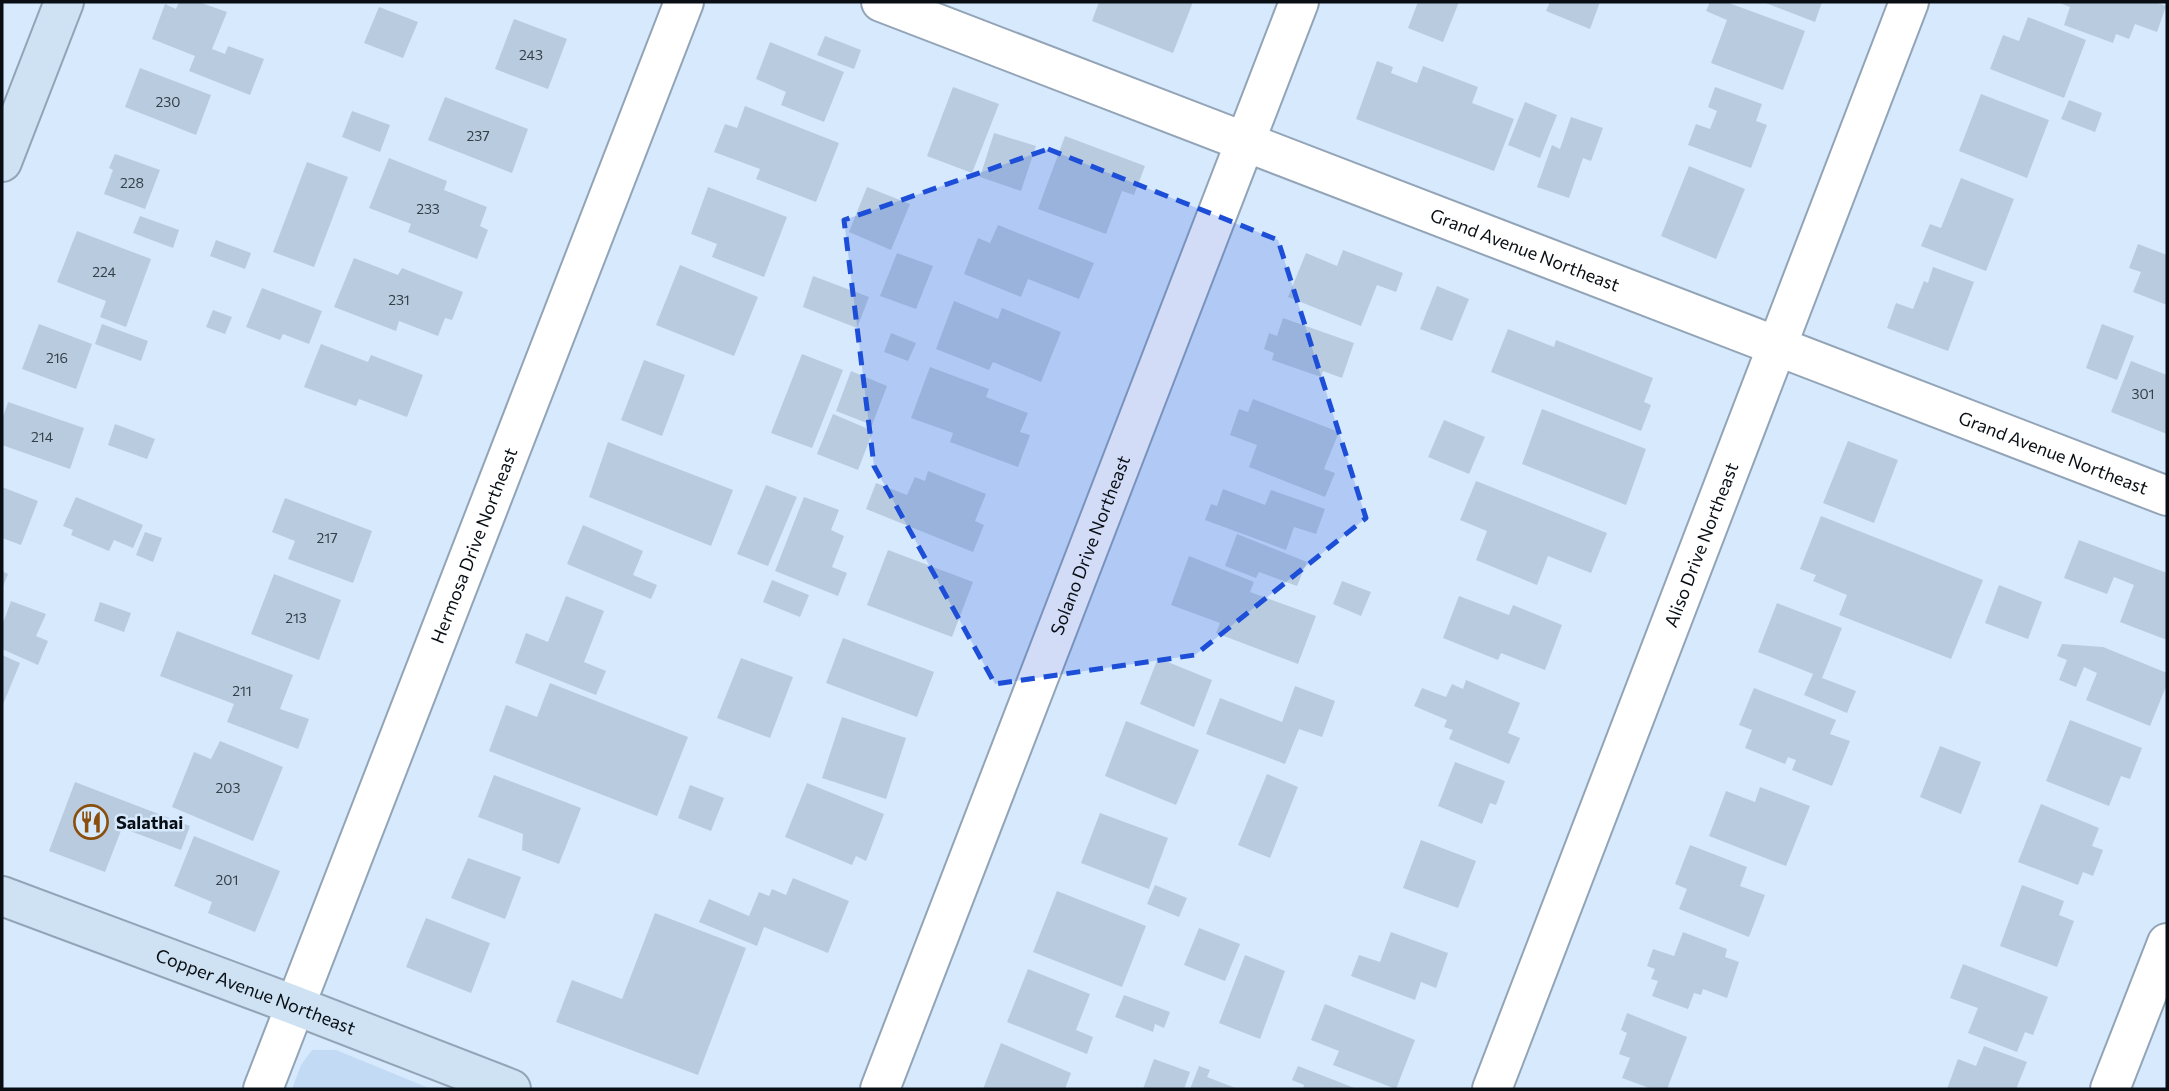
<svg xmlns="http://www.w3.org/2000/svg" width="2169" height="1091" font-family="Commissioner,sans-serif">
<rect width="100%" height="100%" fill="#d6e9fd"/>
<polygon fill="#c2daf3" points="312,1050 336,1050 431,1089 292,1089 301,1065"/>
<g fill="#b9ccdf">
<polygon points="179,2 199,2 227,12 212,49 225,54 228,46 264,59 250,95 189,71 195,56 152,39 165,4 176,9"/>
<polygon points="1099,2 1193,2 1173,53 1092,21"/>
<polygon points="1418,2 1459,2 1443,42 1408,28"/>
<polygon points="1550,2 1600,2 1590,29 1546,11"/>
<polygon points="1710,2 1726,2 1805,31 1783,90 1711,63 1727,20 1706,11"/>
<polygon points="1763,2 1822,2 1815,22"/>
<polygon points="2057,2 2155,2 2166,6 2157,32 2135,24 2129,39 2116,34 2113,43 2064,25 2070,7"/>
<polygon points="379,7 418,22 403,58 364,43"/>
<polygon points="2028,17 2086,40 2064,98 1990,69 2003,35 2019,41"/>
<polygon points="514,19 567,39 548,89 495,69"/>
<polygon points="825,36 861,50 854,69 817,55"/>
<polygon points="770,42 844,72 824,122 781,105 786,92 756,79"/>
<polygon points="1377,61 1393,67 1391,73 1417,83 1423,66 1478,87 1472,103 1514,119 1494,171 1356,119"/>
<polygon points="140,68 211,95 196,135 125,107"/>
<polygon points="953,87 999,104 972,173 927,156"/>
<polygon points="1715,87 1762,104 1756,121 1767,125 1751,168 1688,145 1696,124 1710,129 1717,111 1708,107"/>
<polygon points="1981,94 2049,120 2027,178 1959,151"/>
<polygon points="445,97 528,129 512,173 428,140"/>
<polygon points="2069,100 2102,113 2095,132 2061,119"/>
<polygon points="1525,102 1557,115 1540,158 1508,145"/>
<polygon points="745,106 839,143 816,202 756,179 760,169 714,152 725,124 737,128"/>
<polygon points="352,111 390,125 380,152 342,137"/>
<polygon points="1571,117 1603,128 1591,161 1583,158 1569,198 1537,187 1552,145 1560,149"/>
<polygon points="994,133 1036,146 1021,191 980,177"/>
<polygon points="1065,136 1145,166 1134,195 1122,191 1106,234 1038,209"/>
<polygon points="115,154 160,170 145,209 104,194 113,170 109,168"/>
<polygon points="389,158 447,181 444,190 487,207 480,226 488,230 477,259 408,232 411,224 369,208"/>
<polygon points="307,162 348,177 314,267 273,252"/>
<polygon points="1689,166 1745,189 1716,259 1661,236"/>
<polygon points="1961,178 2014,199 1986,271 1921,246 1930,224 1941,228"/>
<polygon points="708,187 787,217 764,277 712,257 717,244 691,234"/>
<polygon points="867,187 910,204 891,250 849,232"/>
<polygon points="140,216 179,230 173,248 133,233"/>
<polygon points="998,225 1094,263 1079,299 1028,279 1021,297 964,274 978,238 990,243"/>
<polygon points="77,231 151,259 126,327 100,317 106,301 57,282"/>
<polygon points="216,240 251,253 245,269 210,256"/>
<polygon points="2138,244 2167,255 2167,305 2133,292 2141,272 2129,268"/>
<polygon points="1343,250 1403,273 1396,292 1377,285 1361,326 1288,297 1306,253 1337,266"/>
<polygon points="897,253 933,266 916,309 880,296"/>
<polygon points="354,258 398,275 402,268 463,292 452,320 445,318 438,336 399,321 396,331 334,307"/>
<polygon points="680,265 758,297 734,356 656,325"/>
<polygon points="1933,267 1974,282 1948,351 1887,328 1896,303 1913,309 1924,281 1928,283"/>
<polygon points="813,276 869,297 857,328 803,307"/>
<polygon points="1437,286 1469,299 1452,341 1420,329"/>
<polygon points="262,288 322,311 309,344 283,334 280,340 246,327"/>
<polygon points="954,301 998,319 1002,308 1061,332 1041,382 993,362 989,370 936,349"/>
<polygon points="213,310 232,317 225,334 206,327"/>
<polygon points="1283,318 1354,343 1342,378 1323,371 1321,377 1272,360 1274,353 1264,349 1269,333 1277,336"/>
<polygon points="39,324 92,344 76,389 22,369"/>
<polygon points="102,324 148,341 141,361 95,344"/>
<polygon points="2102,324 2134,336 2117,380 2086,368"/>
<polygon points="1508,329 1554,347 1556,340 1653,378 1644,402 1651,405 1641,431 1491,372"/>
<polygon points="891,333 916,343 908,361 884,352"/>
<polygon points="321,344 368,362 371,355 423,375 407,417 359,399 356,406 304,387"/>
<polygon points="802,354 843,370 812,448 771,433"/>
<polygon points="644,360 685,375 662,436 621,420"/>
<polygon points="2131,361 2167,375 2167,434 2111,412"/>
<polygon points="930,367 989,389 986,397 1028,413 1020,432 1030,435 1018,467 950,442 953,433 911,418"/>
<polygon points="851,371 887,386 872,425 836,411"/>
<polygon points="1253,399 1339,432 1324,469 1335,473 1325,497 1249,467 1257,445 1230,435 1239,409 1248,412"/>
<polygon points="8,402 84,428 70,469 2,445 2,420"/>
<polygon points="1542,409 1646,449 1626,505 1522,464"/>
<polygon points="833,414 873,431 858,470 817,454"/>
<polygon points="1444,420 1485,437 1469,474 1428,457"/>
<polygon points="115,424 155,439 147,459 108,445"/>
<polygon points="1848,441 1898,460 1874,523 1823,503"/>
<polygon points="608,442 733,490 711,546 589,497"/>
<polygon points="928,471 986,494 975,521 984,525 973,552 866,509 876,483 907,495 915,477 925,481"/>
<polygon points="1476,481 1607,533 1591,573 1548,556 1537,585 1476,560 1487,531 1460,520"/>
<polygon points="766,485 797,497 768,566 737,554"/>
<polygon points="2,487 38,501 21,545 2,538"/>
<polygon points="1223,489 1265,505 1271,490 1325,509 1316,534 1294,527 1286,550 1205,520 1211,504 1217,506"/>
<polygon points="76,497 143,525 133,548 114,540 109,551 71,535 73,530 63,526"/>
<polygon points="804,497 839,510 831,530 844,536 832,567 847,573 838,596 775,571"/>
<polygon points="285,498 372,531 353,583 288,559 295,541 272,532"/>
<polygon points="1821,516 1983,580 1951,659 1839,615 1847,595 1813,581 1816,575 1800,569"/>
<polygon points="583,525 643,551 633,575 657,585 651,599 567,564"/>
<polygon points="145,532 162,538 153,562 136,555"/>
<polygon points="1237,534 1307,562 1297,586 1259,572 1256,578 1225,566"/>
<polygon points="2079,540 2167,573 2167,640 2120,622 2134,585 2114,577 2107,594 2064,578"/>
<polygon points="888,550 973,582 952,637 867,605"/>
<polygon points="1189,556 1254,582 1250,592 1316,616 1298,664 1216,633 1220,623 1171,605"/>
<polygon points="2,571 8,574 2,589"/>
<polygon points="274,574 341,600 319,660 251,634"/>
<polygon points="772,580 809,595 800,617 763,602"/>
<polygon points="1342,581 1371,592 1361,616 1333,604"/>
<polygon points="1999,585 2042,602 2028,639 1985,623"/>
<polygon points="566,596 604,611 584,662 606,671 596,695 515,663 526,633 548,642"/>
<polygon points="1459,596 1509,615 1513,605 1562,625 1545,670 1501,653 1498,660 1443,638"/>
<polygon points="11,601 46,614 36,636 48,641 38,665 2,649 2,626"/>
<polygon points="100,602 131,613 124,632 94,621"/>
<polygon points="1777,603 1842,628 1822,678 1856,691 1847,713 1804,695 1813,674 1758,652"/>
<polygon points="177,631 293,675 280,709 309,719 298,749 227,722 234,704 160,676"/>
<polygon points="843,638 934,672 917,717 826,683"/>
<polygon points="2062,644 2103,647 2167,673 2167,684 2150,726 2086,700 2097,673 2084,667 2076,687 2059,680 2067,660 2057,656"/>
<polygon points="2,655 20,663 2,707"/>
<polygon points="741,658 793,677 770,738 717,718"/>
<polygon points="1158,658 1212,680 1194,727 1140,704"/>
<polygon points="1466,680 1520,703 1508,733 1520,738 1509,764 1449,739 1453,730 1444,727 1447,720 1414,706 1422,688 1446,697 1452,684 1463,689"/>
<polygon points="550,683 688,737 657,816 489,751 506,705 537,717"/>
<polygon points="1295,686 1335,701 1322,737 1299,729 1285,764 1206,734 1220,698 1282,722"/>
<polygon points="1754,688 1836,720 1830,734 1850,741 1832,786 1792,770 1796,760 1788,757 1785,764 1745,748 1752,730 1739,725"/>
<polygon points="842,717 906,738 886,799 822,778"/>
<polygon points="2070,720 2142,748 2130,779 2121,776 2109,806 2046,781"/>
<polygon points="1126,721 1199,750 1176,805 1105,776"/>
<polygon points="220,741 283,767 253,841 172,807 194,752 211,759"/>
<polygon points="1940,746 1981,762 1961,814 1920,797"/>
<polygon points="1455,762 1505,781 1496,805 1490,803 1482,824 1438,806"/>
<polygon points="1267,774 1298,787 1270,858 1238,845"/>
<polygon points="494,775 581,808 559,864 522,850 523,834 478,817"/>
<polygon points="75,782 190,826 181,850 122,828 105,872 49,851"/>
<polygon points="807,783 884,814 866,861 856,856 852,865 785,837"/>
<polygon points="690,785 724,798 711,831 678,818"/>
<polygon points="1760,787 1810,806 1786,866 1709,836 1726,791 1755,802"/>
<polygon points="2041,804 2099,828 2092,846 2103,850 2093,876 2083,872 2078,885 2018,862"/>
<polygon points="1100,813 1168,838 1149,889 1081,863"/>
<polygon points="194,836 280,871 255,932 208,913 212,902 174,886"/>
<polygon points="1421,840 1476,861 1458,908 1403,888"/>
<polygon points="1690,845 1747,867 1740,886 1765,895 1749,937 1679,909 1687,889 1675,884"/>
<polygon points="468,858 521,877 505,919 451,898"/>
<polygon points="793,878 849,901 828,953 764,927 757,946 699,922 709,899 749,916 759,892 769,896 772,889 786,895"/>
<polygon points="1155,885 1187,898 1179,917 1147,904"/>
<polygon points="2022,885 2064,901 2059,915 2074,921 2057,967 2000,946"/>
<polygon points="1057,891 1146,926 1122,987 1033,952"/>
<polygon points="655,913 746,948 698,1075 556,1022 572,980 622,999"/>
<polygon points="426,918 490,943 471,993 406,967"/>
<polygon points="1199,928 1240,944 1225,981 1184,965"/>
<polygon points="1391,932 1448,953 1436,988 1421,982 1415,1000 1351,976 1359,955 1380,962"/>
<polygon points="1683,932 1727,949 1725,957 1739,962 1727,998 1703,989 1701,995 1694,993 1688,1009 1652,996 1658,981 1651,979 1655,969 1647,966 1653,949 1674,956"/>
<polygon points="1245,955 1285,971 1260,1039 1219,1023"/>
<polygon points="1963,964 2048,997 2033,1035 2025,1032 2017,1052 1968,1033 1978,1008 1950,998"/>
<polygon points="1028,969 1090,994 1076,1030 1093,1037 1087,1054 1007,1022"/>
<polygon points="1124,995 1170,1012 1164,1028 1155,1024 1153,1032 1115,1017"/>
<polygon points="1325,1004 1415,1040 1396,1089 1333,1065 1339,1051 1311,1040"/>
<polygon points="1627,1013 1687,1037 1667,1089 1652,1089 1622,1078 1630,1058 1619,1054 1627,1033 1621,1030"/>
<polygon points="1001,1043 1071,1073 1065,1089 983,1089"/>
<polygon points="1984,1046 2027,1062 2016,1089 1947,1089 1958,1059 1976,1066"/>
<polygon points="1154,1059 1190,1072 1184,1089 1143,1089"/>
<polygon points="1199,1066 1210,1070 1207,1077 1238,1089 1190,1089"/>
<polygon points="1298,1066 1357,1089 1303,1089 1304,1085 1292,1080"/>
</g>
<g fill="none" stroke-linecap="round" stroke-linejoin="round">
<g stroke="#92a4b6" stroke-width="42">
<g id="street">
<path id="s1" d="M881 2 2167 496"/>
<path id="s2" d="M263 1089 684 2"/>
<path id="s3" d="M880 1089 1299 2"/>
<path id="s4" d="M1492 1089 1909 2"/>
<polyline points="2110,1089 2167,943"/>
</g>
</g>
<g stroke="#92a4b6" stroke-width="42">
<g id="secondary">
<polyline points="2,162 64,2"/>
<path id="s5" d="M2 896 294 1005 511 1089"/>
</g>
</g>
<use href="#street" stroke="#fff" stroke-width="38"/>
<use href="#secondary" stroke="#cfe2f3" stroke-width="38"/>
</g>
<path fill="#1d4ed8" fill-opacity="0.2" stroke="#1d4ed8" stroke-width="5" stroke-dasharray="14 9" stroke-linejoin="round" d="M1048 149 1278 240 1366 518 1195 655 995 684 874 466 844 220Z"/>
<defs>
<g id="restaurant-ring" transform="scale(1.75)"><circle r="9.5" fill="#d6e9fd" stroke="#8a4e0d" stroke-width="1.5"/><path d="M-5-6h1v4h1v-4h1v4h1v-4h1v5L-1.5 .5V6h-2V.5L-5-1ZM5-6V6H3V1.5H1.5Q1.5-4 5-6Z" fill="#8a4e0d"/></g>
</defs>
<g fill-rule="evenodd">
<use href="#restaurant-ring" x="91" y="822"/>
</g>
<g text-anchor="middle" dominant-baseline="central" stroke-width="5" stroke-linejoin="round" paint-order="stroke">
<g font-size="14" fill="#343e47">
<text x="531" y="54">243</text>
<text x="168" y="101">230</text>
<text x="478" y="135">237</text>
<text x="132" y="182">228</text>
<text x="428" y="208">233</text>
<text x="104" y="271">224</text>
<text x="399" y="299">231</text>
<text x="57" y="357">216</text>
<text x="2143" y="393">301</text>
<text x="42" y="436">214</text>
<text x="327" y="537">217</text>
<text x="296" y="617">213</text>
<text x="242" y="690">211</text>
<text x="228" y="787">203</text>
<text x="227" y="879">201</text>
</g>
<g font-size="18" fill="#080e14" stroke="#d6e9fd">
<text stroke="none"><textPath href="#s1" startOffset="690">Grand Avenue Northeast</textPath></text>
<text stroke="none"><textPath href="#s1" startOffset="1256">Grand Avenue Northeast</textPath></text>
<text stroke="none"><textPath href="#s2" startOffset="583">Hermosa Drive Northeast</textPath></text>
<text stroke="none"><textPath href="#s4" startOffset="583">Aliso Drive Northeast</textPath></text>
<text stroke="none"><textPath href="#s3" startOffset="583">Solano Drive Northeast</textPath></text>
<text stroke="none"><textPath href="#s5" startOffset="271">Copper Avenue Northeast</textPath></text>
</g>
<g font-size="18" font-weight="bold" fill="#080e14" stroke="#d6e9fd" text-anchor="start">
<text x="116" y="822">Salathai</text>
</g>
</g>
<rect width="2169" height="1091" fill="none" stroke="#080e14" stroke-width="7"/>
</svg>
